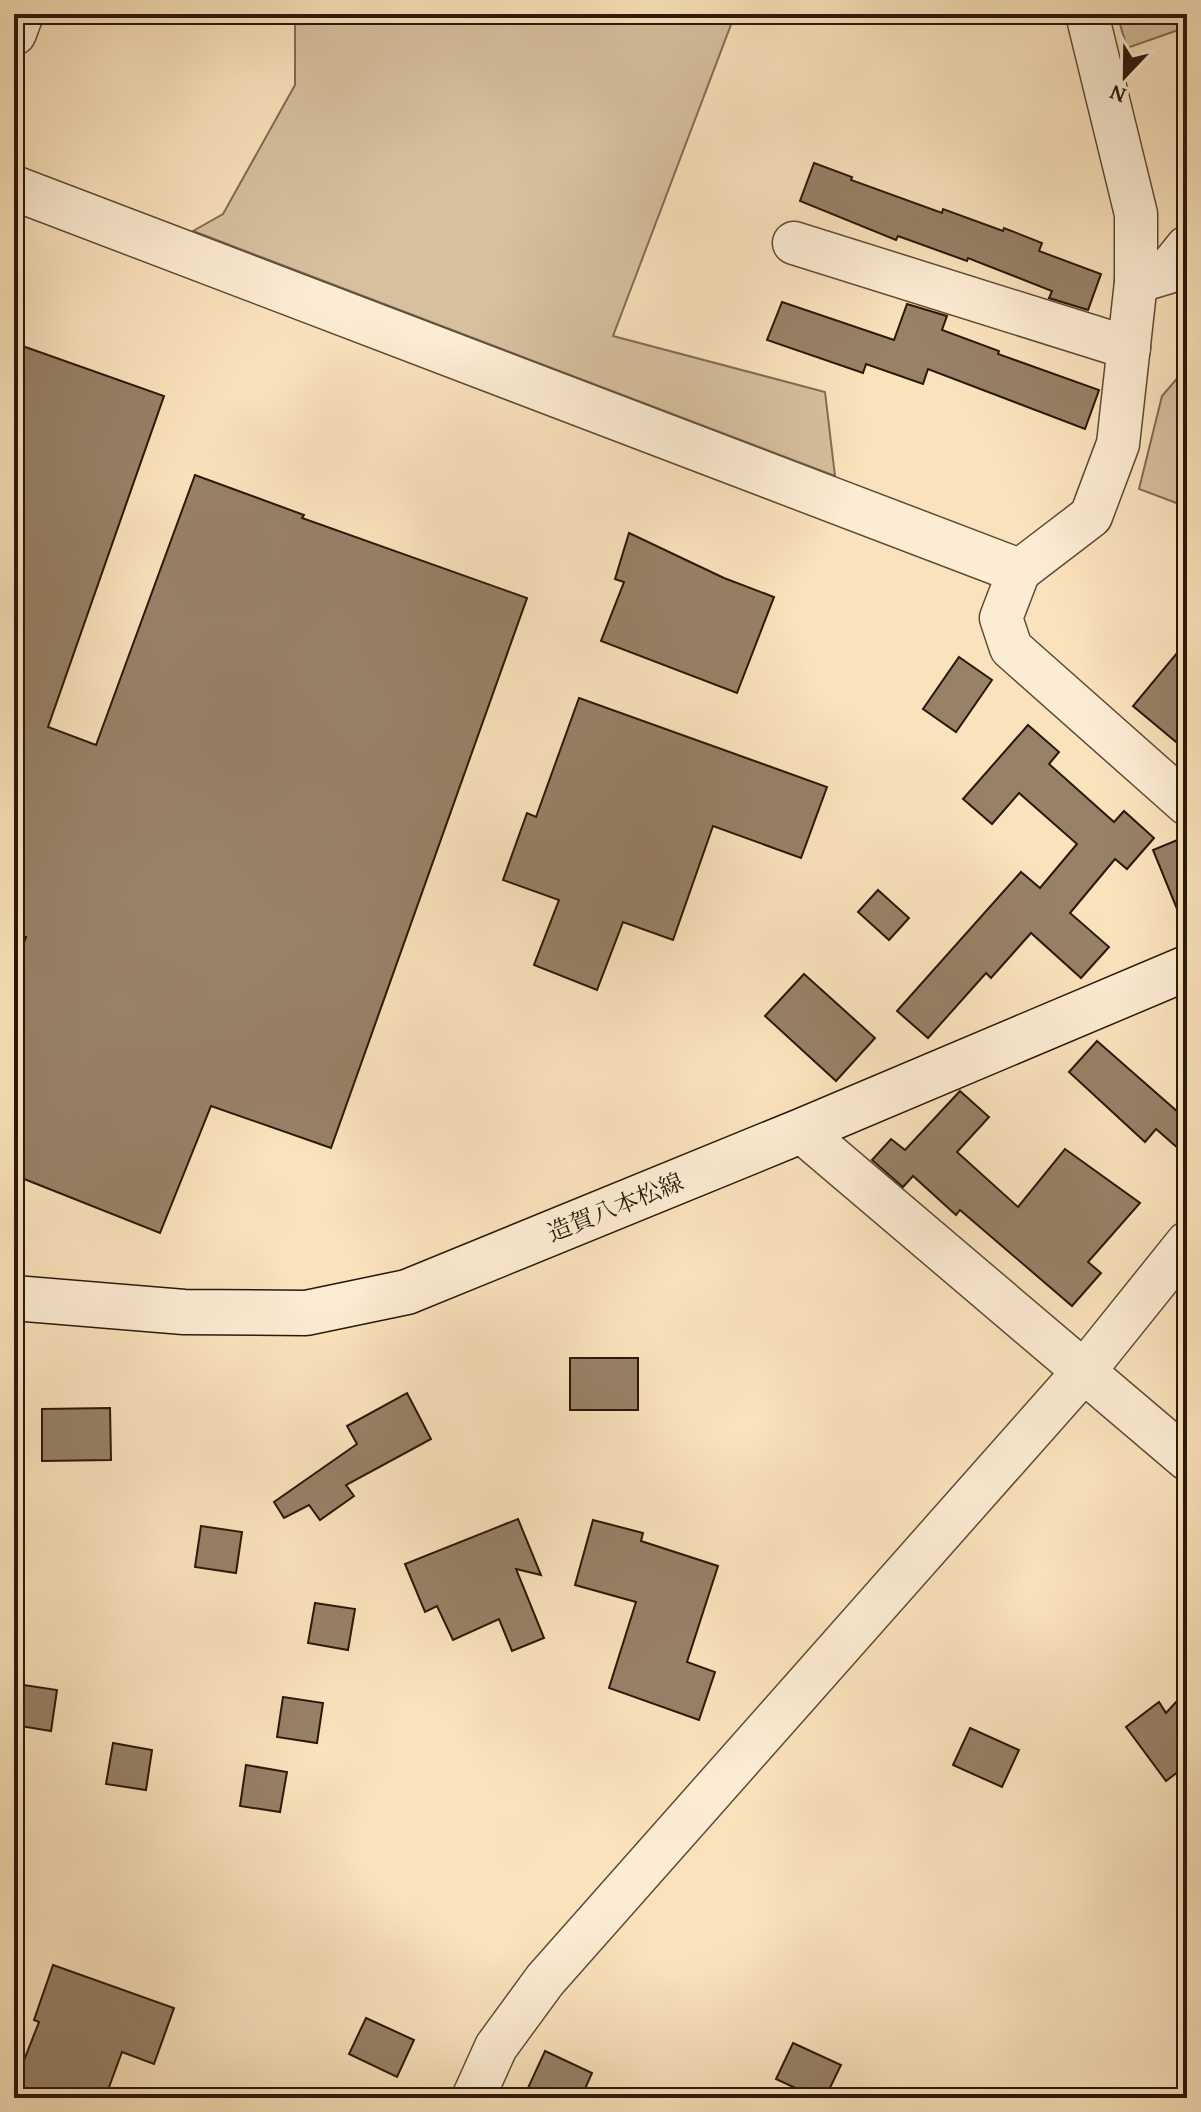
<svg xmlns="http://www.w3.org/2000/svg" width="1201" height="2112" font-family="'Gentium Book Plus','Noto Serif JP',serif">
<rect width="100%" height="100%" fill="#fae2bc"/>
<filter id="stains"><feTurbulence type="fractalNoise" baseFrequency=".0025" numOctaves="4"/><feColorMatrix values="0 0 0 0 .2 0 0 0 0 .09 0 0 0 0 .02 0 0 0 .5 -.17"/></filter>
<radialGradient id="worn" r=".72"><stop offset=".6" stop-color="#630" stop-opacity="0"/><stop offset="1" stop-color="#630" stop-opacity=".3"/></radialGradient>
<g fill="#d7c09e" stroke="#816c54" stroke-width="2">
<polygon points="295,14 735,14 613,336 825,392 835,476 193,231 223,214 295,85"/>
<polygon points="1117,14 1187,14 1187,27 1127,48"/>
<polygon points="1187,367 1187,507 1139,489 1162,396"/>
</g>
<g fill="#978167" stroke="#2b180a" stroke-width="2">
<polygon points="814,163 852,177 851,180 942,213 943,209 1003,231 1004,228 1042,243 1039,251 1101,274 1088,310 1049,298 1052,291 968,258 967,261 898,236 896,240 800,201"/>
<polygon points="782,302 894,340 907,304 947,316 942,330 999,351 998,354 1099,390 1085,429 928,369 923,384 866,364 863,373 767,340"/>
<polygon points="14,343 164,396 48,727 96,745 195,475 304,515 302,518 527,598 331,1148 211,1106 160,1233 14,1175 14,968 26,937 14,935"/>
<polygon points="629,533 724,578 774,597 737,693 601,641 624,582 615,579"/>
<polygon points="1187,641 1187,751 1133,706"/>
<polygon points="959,657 992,680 956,732 923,709"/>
<polygon points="579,698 827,787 801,858 713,826 673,940 623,922 597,990 534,965 559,900 503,880 527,813 536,817"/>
<polygon points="1028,725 1059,752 1049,764 1114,822 1124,811 1154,838 1127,869 1115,859 1070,913 1109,947 1081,978 1031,933 991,978 986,973 928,1038 897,1011 1021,872 1040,888 1077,844 1019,793 992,824 963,799"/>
<polygon points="1187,836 1187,931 1186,931 1153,850"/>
<polygon points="878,890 909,918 889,940 858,912"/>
<polygon points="804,974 875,1038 836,1081 765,1016"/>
<polygon points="1097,1041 1187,1120 1187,1156 1156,1129 1145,1142 1069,1072"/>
<polygon points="960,1091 989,1117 957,1152 1018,1207 1065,1149 1140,1203 1088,1262 1101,1273 1072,1306 960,1210 956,1215 913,1176 903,1187 872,1160 891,1139 905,1150"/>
<rect x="570" y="1358" width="68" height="52"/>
<polygon points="407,1393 431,1439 346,1485 354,1496 320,1520 309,1505 284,1518 274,1502 357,1444 347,1426"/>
<polygon points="110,1408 111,1460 42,1461 42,1409"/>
<polygon points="518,1519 541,1575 516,1569 544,1638 512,1651 499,1619 453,1640 437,1606 425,1612 405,1564"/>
<polygon points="593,1520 643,1533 641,1541 718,1566 687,1662 715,1672 699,1720 609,1688 636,1602 575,1585"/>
<polygon points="201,1526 242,1532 236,1573 195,1567"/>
<polygon points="315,1603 355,1609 348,1650 308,1643"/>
<polygon points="17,1684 57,1690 51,1731 14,1725"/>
<polygon points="1187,1690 1187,1765 1166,1781 1126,1727 1159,1702 1166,1713"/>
<polygon points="283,1697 323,1703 317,1743 277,1737"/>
<polygon points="970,1728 1019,1750 1002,1787 953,1765"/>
<polygon points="113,1743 152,1750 146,1790 106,1784"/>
<polygon points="246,1765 287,1772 280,1812 240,1806"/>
<polygon points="53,1965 174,2008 154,2064 122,2052 105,2098 14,2098 14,2086 39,2022 34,2020"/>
<polygon points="366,2018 414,2040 397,2077 349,2054"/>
<polygon points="793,2043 841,2065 825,2098 817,2098 776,2079"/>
<polygon points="545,2051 592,2073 581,2098 550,2098 528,2088"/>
</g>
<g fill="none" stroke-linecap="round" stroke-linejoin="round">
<g stroke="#5f4a36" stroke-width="45">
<g id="minor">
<polyline points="1087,14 1136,214 1136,282 1118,444 1091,516 1019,571 1001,618 1011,648 1187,804"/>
<polyline points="794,243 1129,348"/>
<polyline points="1136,282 1166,273 1187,247"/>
<polyline points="801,1131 1187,1459"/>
<polyline points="473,2098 496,2047 545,1980 1085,1370 1187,1243"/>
</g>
</g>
<g stroke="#5f4a36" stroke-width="47">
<g id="tertiary">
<polyline points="14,33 21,14"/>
<polyline points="14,188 1019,571"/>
</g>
</g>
<g stroke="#2b180a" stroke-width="47">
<polyline id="secondary" points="14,1298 184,1312 306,1313 407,1292 801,1131 1187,968"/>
</g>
<use href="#minor" stroke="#fcecd3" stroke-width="42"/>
<use href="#tertiary" stroke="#fcecd3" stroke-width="44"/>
<use href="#secondary" stroke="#fcecd3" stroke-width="44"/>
</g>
<g text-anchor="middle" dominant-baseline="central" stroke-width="8" stroke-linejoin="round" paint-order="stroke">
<g font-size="24" fill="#2b180a" stroke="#fcecd3">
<text transform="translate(615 1207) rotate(-22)">造賀八本松線</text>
</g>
</g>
<rect width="1201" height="2112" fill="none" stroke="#fae2bc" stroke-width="48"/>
<rect x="16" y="16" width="1169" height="2080" fill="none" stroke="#2b180a" stroke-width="4"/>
<rect x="24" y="24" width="1153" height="2064" fill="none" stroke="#2b180a" stroke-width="2"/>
<g transform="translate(1125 76) rotate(202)" stroke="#fcecd3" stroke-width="6" paint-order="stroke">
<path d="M0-6L14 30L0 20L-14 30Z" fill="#2b180a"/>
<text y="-12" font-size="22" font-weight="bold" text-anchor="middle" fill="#2b180a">N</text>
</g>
<rect width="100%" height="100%" filter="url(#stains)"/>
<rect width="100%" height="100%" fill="url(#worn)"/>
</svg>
